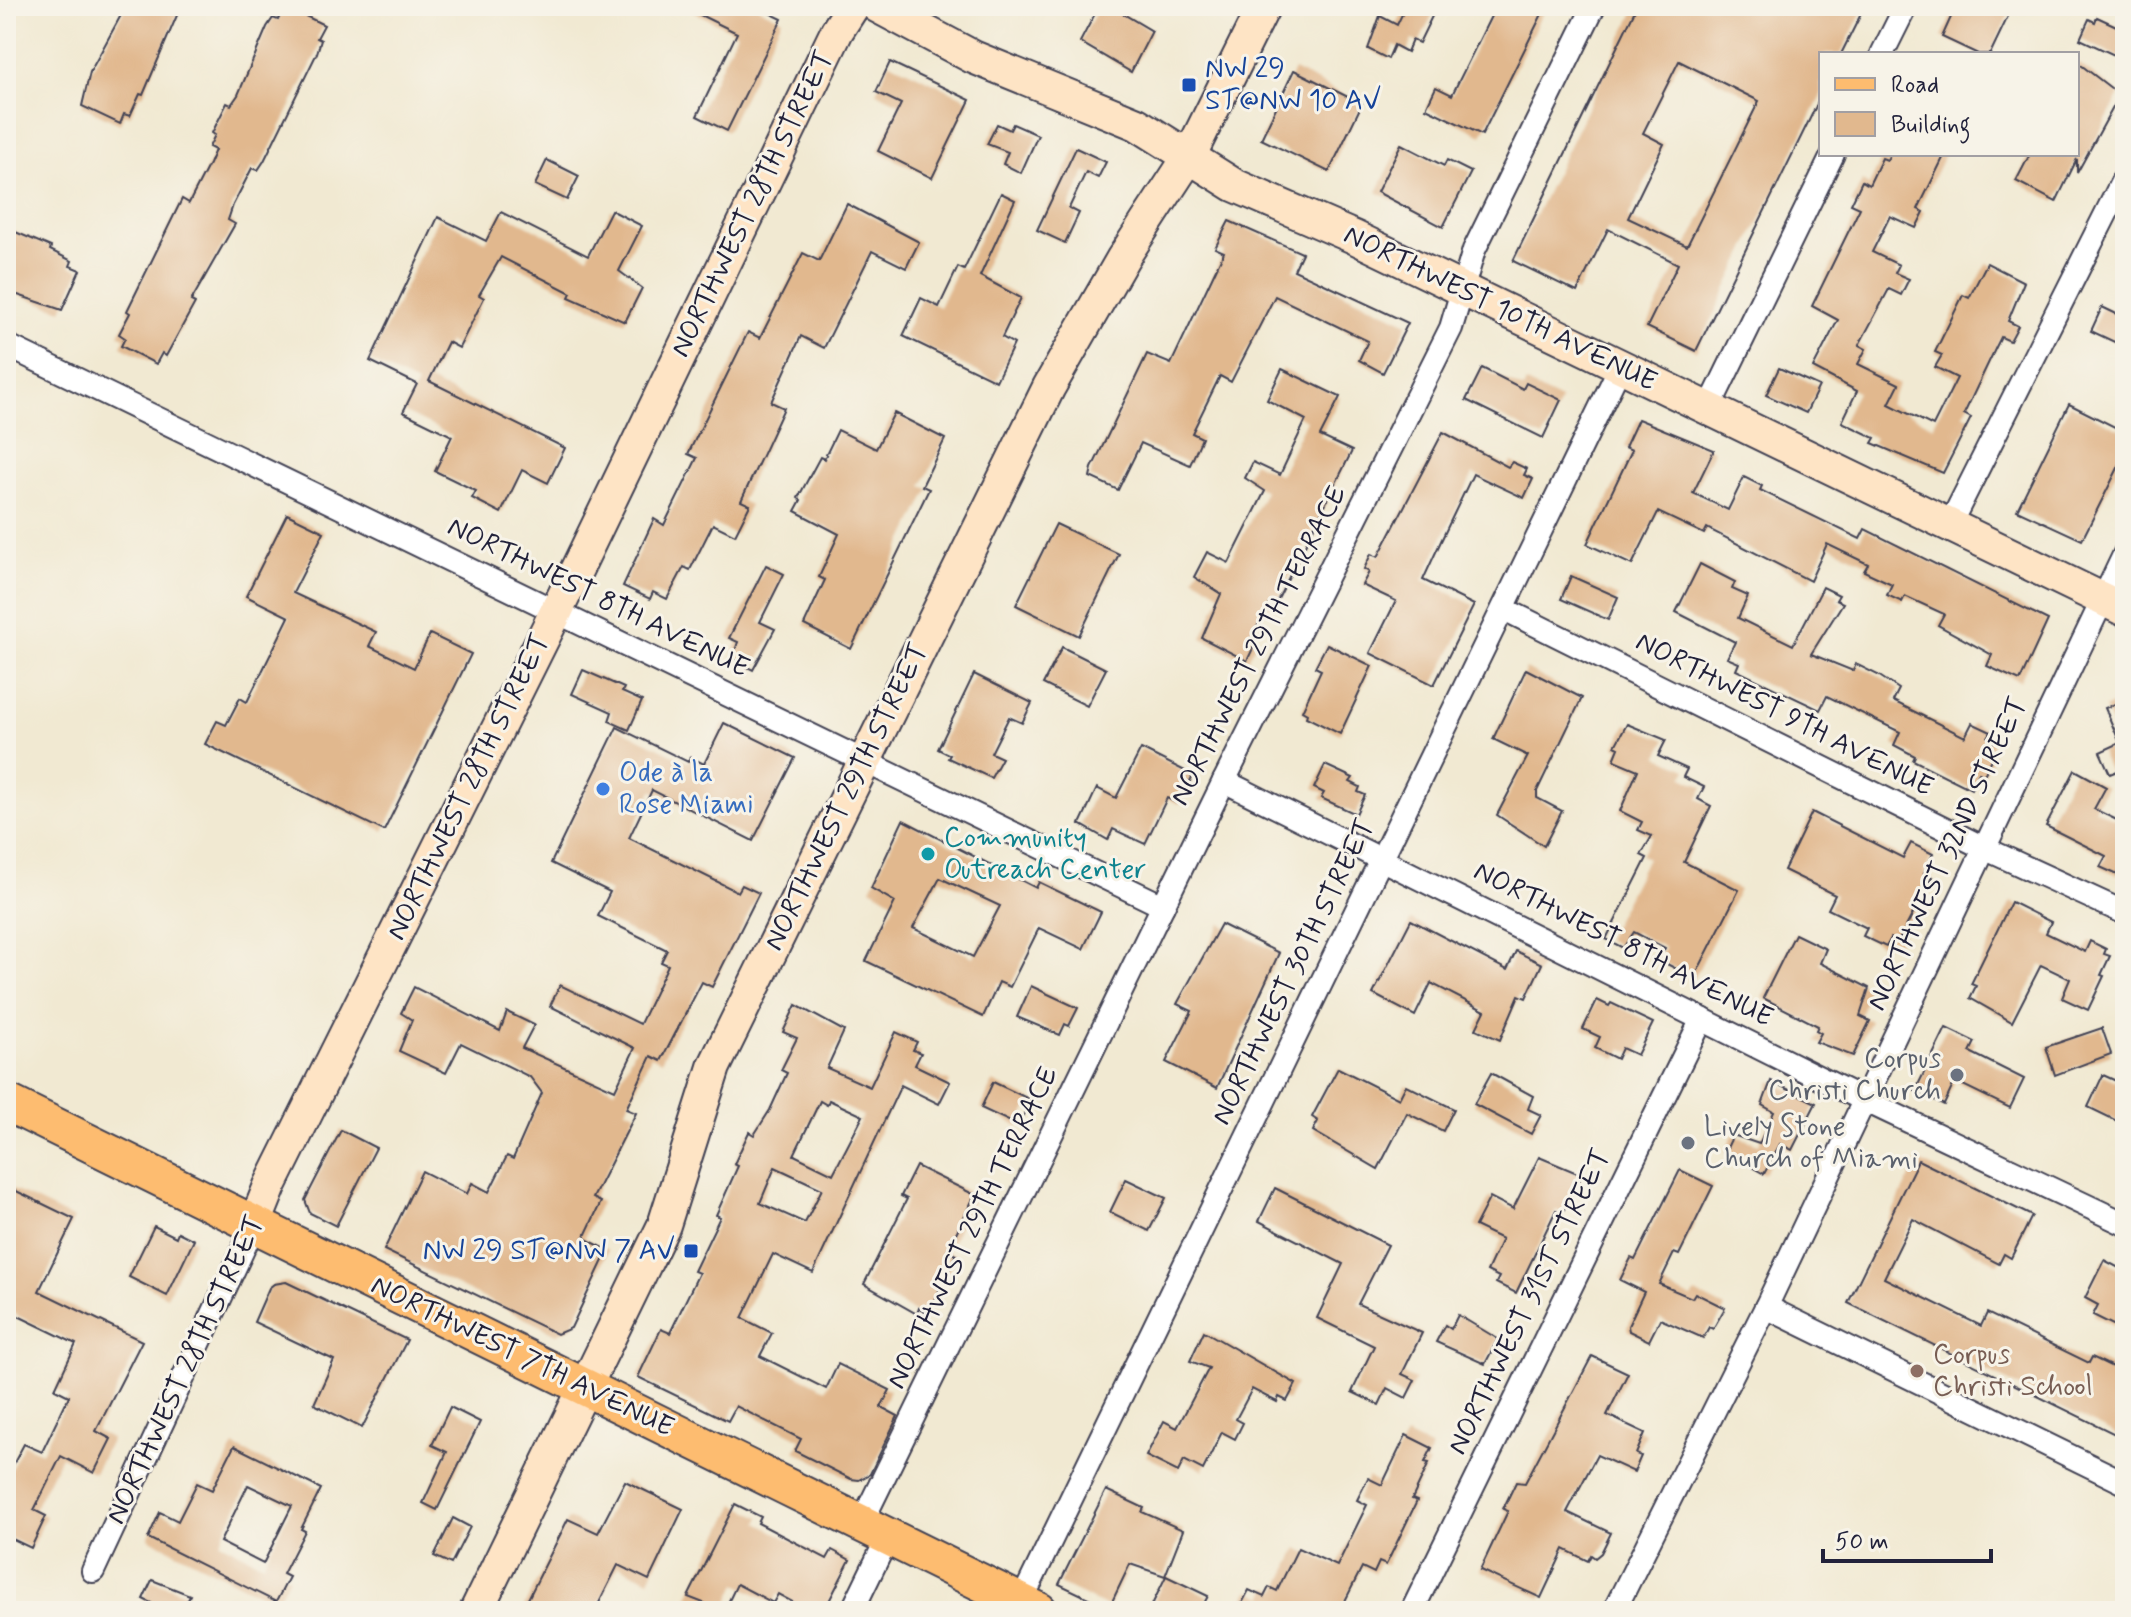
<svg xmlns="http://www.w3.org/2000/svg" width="2131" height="1617" font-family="Mynerve,sans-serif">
<rect width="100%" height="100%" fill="#f7f3e8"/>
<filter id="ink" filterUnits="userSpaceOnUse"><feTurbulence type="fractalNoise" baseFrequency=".0125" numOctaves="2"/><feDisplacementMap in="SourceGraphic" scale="16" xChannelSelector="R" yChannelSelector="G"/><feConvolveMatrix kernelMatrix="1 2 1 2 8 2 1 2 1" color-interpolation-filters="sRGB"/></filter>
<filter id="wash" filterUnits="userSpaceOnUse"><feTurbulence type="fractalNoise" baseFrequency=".006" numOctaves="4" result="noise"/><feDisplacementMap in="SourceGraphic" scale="32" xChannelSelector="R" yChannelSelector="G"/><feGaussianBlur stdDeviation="1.8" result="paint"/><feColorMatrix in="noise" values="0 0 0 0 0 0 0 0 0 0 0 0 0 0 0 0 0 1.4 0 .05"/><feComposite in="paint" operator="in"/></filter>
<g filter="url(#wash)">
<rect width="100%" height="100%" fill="#f1e9d2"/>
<g id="blocks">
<g fill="#e1b88e" fill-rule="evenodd">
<polygon points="126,6 181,6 143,95 140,94 130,116 124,114 120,124 82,106 90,72"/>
<polygon points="285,6 324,25 317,38 321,40 317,53 264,161 258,170 252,168 233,205 228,220 235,224 191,301 195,303 166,356 162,353 156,364 121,346 125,338 119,334 130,313 127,311 182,199 189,203 209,164 215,150 209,147 215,135 212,133 227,103 231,105 238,95 267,27 273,18 278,20"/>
<polygon points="682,6 755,6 782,19 727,131 697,116 737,33"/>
<polygon points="1099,6 1110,6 1152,31 1131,72 1080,42"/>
<polygon points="1406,6 1437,6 1419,43 1412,40 1407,52 1394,45 1388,59 1368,49 1380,16 1397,25"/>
<polygon points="1496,6 1546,6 1482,135 1426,108 1436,87 1452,95"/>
<path d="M1637 6H1865L1841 54H1821V96L1696 351 1647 327 1678 264 1608 229 1577 292 1513 261ZM1679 61 1759 101 1687 246 1628 218 1664 144 1643 133Z"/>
<polygon points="1956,6 2013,6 1990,54 1978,54 1942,37"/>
<polygon points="2097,17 2125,30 2125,60 2080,39 2089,19 2095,22"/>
<polygon points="890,62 970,100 932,178 878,151 901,104 876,92"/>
<polygon points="2077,62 2120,95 2077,173 2077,159 2056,202 2016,181 2030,154 2077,154"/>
<polygon points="1294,70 1362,104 1329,172 1261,139"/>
<polygon points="997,124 1010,130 1013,124 1038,135 1021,173 1003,164 1008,152 987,144"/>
<polygon points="1401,144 1444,166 1447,160 1471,172 1443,227 1377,192"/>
<polygon points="1076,148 1106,162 1098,178 1086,172 1069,208 1079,213 1065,243 1037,230"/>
<polygon points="1890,154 1945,154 1918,209 1924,212 1916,228 1890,216 1872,252 1899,265 1895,273 1909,279 1901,295 1889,289 1859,345 1866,349 1858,364 1899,384 1889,404 1933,426 1957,378 1935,367 1942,355 1935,352 1963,295 1969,298 1987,263 2024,282 2008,321 2018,326 2010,341 2001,337 1996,347 1964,414 1971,418 1943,473 1872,443 1875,438 1842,422 1857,391 1813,368 1838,320 1812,306 1860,208 1851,204 1862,181 1869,185 1882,158 1887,160"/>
<polygon points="547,160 579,176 567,200 535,185"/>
<polygon points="1001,193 1015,200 980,276 1021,298 1002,337 1014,344 996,381 903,336 921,298 939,307 958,267 964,270"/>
<polygon points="847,204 919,242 906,268 872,251 824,348 801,336 771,402 784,408 741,501 750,505 735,535 713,524 690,570 684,567 667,599 653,592 650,599 623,586 654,519 664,525 697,458 688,454 748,332 760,338 803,253 819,261"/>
<polygon points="611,210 642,226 619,271 642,288 625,322 569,297 571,293 501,257 479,295 484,298 459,348 448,342 429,381 565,448 548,483 522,470 501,513 472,498 476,491 435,471 452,436 403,412 417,384 370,361 438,217 486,241 501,212 588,256"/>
<polygon points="1229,221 1302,253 1294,270 1408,323 1383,373 1359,360 1368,341 1275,296 1231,382 1220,376 1192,433 1202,438 1190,465 1141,443 1118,490 1090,477 1092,468 1147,354 1171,364 1224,252 1215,248"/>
<polygon points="6,228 51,247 50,250 72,261 70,266 80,270 62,310 6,291"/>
<polygon points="2102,307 2125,318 2125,347 2091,331"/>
<polygon points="1482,368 1523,389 1526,383 1561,400 1543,438 1466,400"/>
<polygon points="1779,368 1819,386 1806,413 1766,395"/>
<polygon points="1282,369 1340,397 1320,436 1352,451 1275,605 1270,602 1252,637 1257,640 1247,661 1202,638 1221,594 1194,577 1207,552 1229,563 1265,491 1245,478 1253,462 1280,475 1306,420 1267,400"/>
<polygon points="2069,404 2125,432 2125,467 2120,464 2082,540 2017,510"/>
<polygon points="894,413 945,439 922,486 929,489 851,649 804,625 825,580 819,577 839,534 795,511 801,500 798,498 820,457 824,459 838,430 876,449"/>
<polygon points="1638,419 1714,450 1693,493 1728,510 1744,477 1762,486 1760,490 1860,539 1865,529 2048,620 2020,681 1987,666 1992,655 1938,625 1944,614 1905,596 1902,602 1887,595 1892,584 1864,571 1868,564 1827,544 1810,581 1707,528 1704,534 1658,512 1632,565 1587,544 1632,450 1625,447"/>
<polygon points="1443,432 1508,467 1512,462 1527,469 1524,475 1533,479 1524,498 1473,474 1441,541 1423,580 1474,605 1434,685 1370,653 1396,601 1362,585 1369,572 1364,569 1371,554 1378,557"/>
<polygon points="287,514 324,532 293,593 376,632 369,646 414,668 430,634 471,654 384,831 205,744 217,721 226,725 240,698 247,702 289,617 246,596"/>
<polygon points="1056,524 1119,554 1079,636 1016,605"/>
<polygon points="1700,564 1735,582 1732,589 1748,596 1738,618 1793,645 1823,587 1839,595 1836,600 1843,603 1811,654 1853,671 1856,664 1878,675 1899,689 1893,701 1965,737 1972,723 1991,732 1988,737 1994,740 1989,752 1994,755 1984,775 1979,773 1971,789 1913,760 1915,756 1894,745 1900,732 1827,696 1820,710 1736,670 1739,663 1727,658 1735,642 1676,612"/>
<polygon points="766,565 784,574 760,622 775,629 753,670 732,659 738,642 729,638"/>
<polygon points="1571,576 1618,597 1608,620 1561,599"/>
<polygon points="1327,644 1372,666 1340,734 1306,717 1307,714 1302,711 1321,670 1315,667"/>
<polygon points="1062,647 1106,669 1087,706 1043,684"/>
<polygon points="1526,669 1582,698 1537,791 1537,798 1562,811 1544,846 1497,815 1528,756 1493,739"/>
<polygon points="583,670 624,688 622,692 642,701 629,730 609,721 612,712 572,694"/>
<polygon points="974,674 1032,703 1022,723 1009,717 991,753 1002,758 991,778 948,758 950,755 938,749"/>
<polygon points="2125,700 2125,768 2110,774 2100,752 2120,743 2105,708"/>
<polygon points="724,723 795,758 753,841 652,790 629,838 738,892 742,885 759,893 712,987 702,982 661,1061 651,1056 626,1109 636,1113 593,1198 601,1202 584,1238 608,1250 571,1328 557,1334 384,1250 422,1171 467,1194 472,1183 489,1192 507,1156 513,1159 542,1093 530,1077 461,1043 446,1073 399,1051 412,1020 401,1013 414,987 500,1031 507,1012 534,1025 522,1048 615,1090 635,1048 550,1006 560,985 640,1024 668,965 661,962 667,950 598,916 610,892 551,863 617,727 688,762 690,757 704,764"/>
<polygon points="1627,724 1666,740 1658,756 1687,769 1683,777 1704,787 1698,799 1711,806 1684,862 1739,890 1694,978 1659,960 1665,948 1634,932 1623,948 1606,939 1647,858 1641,855 1652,836 1638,830 1642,822 1620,811 1638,770 1614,760 1619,748 1615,746"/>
<polygon points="1141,749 1193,775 1179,804 1167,798 1145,844 1113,829 1108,840 1080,824 1097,788 1116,798"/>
<polygon points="1325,765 1353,778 1350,782 1360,787 1358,792 1365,795 1356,814 1321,798 1324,793 1314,788"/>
<polygon points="2075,770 2106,787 2094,809 2125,824 2125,873 2119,871 2118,875 2100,867 2106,856 2046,826"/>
<polygon points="1812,812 1903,858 1911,843 1933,854 1924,873 1932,877 1898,942 1891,938 1886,947 1863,936 1867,928 1828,909 1835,895 1784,870"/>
<path d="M903 820 1036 888 1039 882 1101 912 1083 949 1039 928 1010 987 999 982 983 1017 866 961 895 902 871 888ZM940 878 1000 906 973 957 913 928Z"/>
<polygon points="2011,902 2051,922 2046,933 2085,952 2090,941 2106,949 2104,954 2110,956 2101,975 2104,976 2088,1010 2062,998 2070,979 2041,965 2012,1022 1970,998 1976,986 1971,984"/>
<polygon points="1411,920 1507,970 1516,951 1542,964 1526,998 1519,995 1500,1040 1476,1029 1485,1011 1431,983 1415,1016 1373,994"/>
<polygon points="1221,924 1279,953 1217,1088 1166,1062 1192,1011 1177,1004"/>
<polygon points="1795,934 1826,949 1820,963 1869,988 1860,1016 1870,1021 1853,1056 1816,1042 1821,1033 1816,1030 1818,1026 1763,998"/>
<polygon points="1031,986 1078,1008 1069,1026 1065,1024 1060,1035 1017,1017"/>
<polygon points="1597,1000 1609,1006 1611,1003 1653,1023 1637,1055 1622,1048 1617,1059 1595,1048 1600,1037 1583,1029"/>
<path d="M796 1005 844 1031 827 1068 870 1087 896 1032 917 1042 913 1050 921 1053 915 1065 950 1082 939 1104 901 1085 813 1273 773 1254 742 1318 772 1333 760 1356 826 1389 838 1364 890 1390 881 1407 898 1416 870 1474 859 1480 851 1479 795 1451 801 1439 736 1406 728 1421 638 1377 661 1329 670 1333 699 1273 694 1271 720 1217 716 1215 738 1166 734 1164 749 1132 754 1135 770 1110 787 1073 781 1070 797 1038 783 1032ZM829 1100 863 1116 833 1174 794 1155 820 1101 827 1105ZM775 1167 822 1189 805 1223 760 1203Z"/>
<polygon points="1946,1028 1975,1042 1970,1052 2024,1079 2010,1108 1955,1081 1944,1105 1915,1091"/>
<polygon points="2102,1028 2111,1054 2055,1075 2046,1047"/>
<polygon points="1338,1068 1399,1099 1406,1085 1454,1109 1443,1131 1407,1113 1378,1169 1313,1131 1318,1121 1312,1117"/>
<polygon points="1491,1073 1533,1096 1528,1109 1541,1115 1531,1134 1474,1104"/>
<polygon points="2103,1075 2125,1085 2125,1125 2088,1107"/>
<polygon points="1771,1081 1816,1103 1792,1150 1780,1144 1764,1174 1725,1152 1733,1135 1759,1144 1774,1112 1762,1105"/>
<polygon points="993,1082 1031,1100 1019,1126 981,1108"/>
<polygon points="341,1130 376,1148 336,1226 310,1213 305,1200"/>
<polygon points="1539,1157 1582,1175 1562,1213 1556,1210 1516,1293 1496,1283 1499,1277 1487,1271 1502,1239 1475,1226 1490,1197 1513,1209"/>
<polygon points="1918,1160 2032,1216 2011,1258 2004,1254 1999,1264 1913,1219 1884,1278 1981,1326 1987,1313 2089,1363 2092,1357 2125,1373 2125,1439 1848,1303"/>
<polygon points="916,1166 975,1195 947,1251 956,1255 939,1291 929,1313 919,1308 917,1314 864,1284 907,1199 901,1196"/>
<polygon points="1680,1170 1713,1186 1679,1255 1674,1253 1659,1284 1692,1298 1695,1293 1725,1308 1713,1329 1709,1327 1703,1338 1660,1319 1649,1341 1629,1331 1628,1326 1644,1292 1620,1280 1631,1258 1635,1260"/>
<polygon points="1126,1179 1166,1198 1149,1231 1110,1212"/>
<polygon points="6,1186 74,1219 39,1291 142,1341 96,1431 111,1439 94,1473 61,1456 34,1510 46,1516 31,1548 6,1536 6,1478 24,1444 42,1452 69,1396 55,1389 76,1344 6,1310"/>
<polygon points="1275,1188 1388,1245 1358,1304 1422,1333 1402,1374 1415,1380 1406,1398 1387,1388 1379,1405 1352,1392 1374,1346 1317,1318 1343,1264 1259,1221"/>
<polygon points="154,1226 176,1237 178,1232 194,1240 167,1296 129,1277"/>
<polygon points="2104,1260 2125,1271 2125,1331 2093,1315 2098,1305 2085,1298"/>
<polygon points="286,1282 407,1340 362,1428 314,1404 334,1360 254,1322 269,1288 274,1284"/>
<polygon points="1458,1315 1498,1339 1485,1364 1436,1342 1445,1325 1451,1329"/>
<polygon points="1204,1331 1296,1384 1287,1401 1279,1397 1277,1402 1252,1389 1236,1419 1243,1423 1235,1439 1222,1432 1203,1470 1184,1460 1178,1472 1146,1456 1164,1421 1177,1428 1209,1368 1190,1361"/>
<polygon points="1592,1356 1628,1373 1607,1415 1645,1433 1636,1454 1641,1456 1634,1472 1597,1455 1567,1512 1611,1533 1601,1553 1595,1558 1591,1555 1588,1561 1564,1549 1541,1598 1480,1570 1508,1511 1503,1509 1516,1482 1525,1483"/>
<polygon points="450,1407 480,1422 437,1510 423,1503 447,1452 432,1445"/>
<polygon points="1406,1435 1432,1448 1425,1462 1429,1463 1412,1499 1417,1501 1386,1565 1379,1562 1374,1573 1362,1567 1340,1611 1238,1611 1249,1590 1264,1597 1269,1587 1277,1591 1298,1548 1337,1566 1367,1505 1357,1500 1368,1478 1382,1485"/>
<path d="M234 1446 321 1489 301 1529 305 1531 283 1574 289 1577 276 1602 148 1538 160 1512 178 1521 197 1483 212 1490ZM248 1485 292 1506 263 1564 220 1542Z"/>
<polygon points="625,1481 683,1509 649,1580 618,1565 595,1611 522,1611 568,1519 598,1533"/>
<polygon points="1106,1490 1144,1508 1142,1512 1183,1530 1165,1576 1130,1564 1109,1608 1059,1584"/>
<polygon points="735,1504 761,1517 758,1523 827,1559 832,1550 850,1560 824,1611 809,1611 778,1594 773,1603 737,1584 724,1611 688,1597"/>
<polygon points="453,1518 470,1527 451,1564 434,1556"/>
<polygon points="1166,1576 1208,1596 1200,1611 1149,1611"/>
<polygon points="152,1580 190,1595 182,1611 159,1611 149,1606 151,1603 143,1599"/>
</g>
</g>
</g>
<g filter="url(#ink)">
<use href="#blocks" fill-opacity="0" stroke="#414052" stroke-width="2"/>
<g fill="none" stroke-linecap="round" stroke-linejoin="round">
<g stroke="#414052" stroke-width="26">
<g id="street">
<polyline points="1882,54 1906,6"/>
<polyline points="6,345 1163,906"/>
<polyline points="1708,410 1833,154"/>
<polyline points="1949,526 2125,176"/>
<polyline points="1504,609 1986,849 2125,913"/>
<polyline points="1224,781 1864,1100 2125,1224"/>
<polyline points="1766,1307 2125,1483"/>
<polyline points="861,1524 1224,781 1451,328 1474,250 1594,6"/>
<polyline points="93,1571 254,1226"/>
<polyline points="1021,1602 1620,367"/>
<polyline points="852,1611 888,1537"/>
<polyline points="1412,1611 1702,1019"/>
<polyline points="1614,1611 1766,1307 2125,553"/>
</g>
</g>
<g stroke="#414052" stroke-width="36">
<g id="secondary">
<polyline points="877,6 973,57 1137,124 1234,185 1354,237 2125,610"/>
<polyline points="254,1226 270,1186 557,610 837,31 853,6"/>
<polyline points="476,1611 664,1225 714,1067 1049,387 1123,258 1189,157 1264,6"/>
</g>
</g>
<g stroke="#414052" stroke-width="40">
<polyline id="primary" points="6,1102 1039,1611"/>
</g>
<use href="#street" stroke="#fff" stroke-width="22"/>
<use href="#secondary" stroke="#fee4c5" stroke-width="32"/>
<use href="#primary" stroke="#fdbc6f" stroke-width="36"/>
</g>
</g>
<g fill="#1a4fb4" stroke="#f7f3e8" stroke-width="3">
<rect x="1181" y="77" width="16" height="16" rx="4"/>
<rect x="683" y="1243" width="16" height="16" rx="4"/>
</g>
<circle fill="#3f7fe0" stroke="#f7f3e8" stroke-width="3" cx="603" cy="789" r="8"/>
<circle fill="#0f9aa8" stroke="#f7f3e8" stroke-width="3" cx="928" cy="854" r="8"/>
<g fill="#6b7280" stroke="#f7f3e8" stroke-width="3">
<circle cx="1957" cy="1075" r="8"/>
<circle cx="1688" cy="1143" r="8"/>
</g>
<circle fill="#8d6e63" stroke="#f7f3e8" stroke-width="3" cx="1917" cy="1371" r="8"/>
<g text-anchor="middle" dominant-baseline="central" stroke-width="6" stroke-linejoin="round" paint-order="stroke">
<g font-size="28" fill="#164399" stroke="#f7f3e8" text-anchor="start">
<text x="1205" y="69">NW 29<tspan x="1205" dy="32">ST@NW 10 AV</tspan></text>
<text x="675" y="1251" text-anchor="end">NW 29 ST@NW 7 AV</text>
</g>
<g font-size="28" fill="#22223b" stroke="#f7f3e8">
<text transform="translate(753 204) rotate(-64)">NORTHWEST 28TH STREET</text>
<text transform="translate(1500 309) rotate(26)">NORTHWEST 10TH AVENUE</text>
<text transform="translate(598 598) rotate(26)">NORTHWEST 8TH AVENUE</text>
<text transform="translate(1259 646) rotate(-63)">NORTHWEST 29TH TERRACE</text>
<text transform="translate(1784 715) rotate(27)">NORTHWEST 9TH AVENUE</text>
<text transform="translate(469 787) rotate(-64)">NORTHWEST 28TH STREET</text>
<text transform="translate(847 797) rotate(-64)">NORTHWEST 29TH STREET</text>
<text transform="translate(1948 854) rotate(-65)">NORTHWEST 32ND STREET</text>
<text transform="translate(1623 945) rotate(27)">NORTHWEST 8TH AVENUE</text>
<text transform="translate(1294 972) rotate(-64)">NORTHWEST 30TH STREET</text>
<text transform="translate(973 1228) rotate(-64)">NORTHWEST 29TH TERRACE</text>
<text transform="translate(1530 1302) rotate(-64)">NORTHWEST 31ST STREET</text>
<text transform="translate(522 1357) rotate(26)">NORTHWEST 7TH AVENUE</text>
<text transform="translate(186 1370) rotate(-65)">NORTHWEST 28TH STREET</text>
</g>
<g font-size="28" fill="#366cbe" stroke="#f7f3e8" text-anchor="start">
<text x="619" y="773">Ode à la<tspan x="619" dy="32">Rose Miami</tspan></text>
</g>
<g font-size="28" fill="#0d838f" stroke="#f7f3e8" text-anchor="start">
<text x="944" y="838">Community<tspan x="944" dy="32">Outreach Center</tspan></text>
</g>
<g font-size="28" fill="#5b616d" stroke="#f7f3e8" text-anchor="end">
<text x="1941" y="1059">Corpus<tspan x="1941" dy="32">Christi Church</tspan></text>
<text x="1704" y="1127" text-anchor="start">Lively Stone<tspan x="1704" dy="32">Church of Miami</tspan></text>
</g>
<g font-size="28" fill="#785e54" stroke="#f7f3e8" text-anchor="start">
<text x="1933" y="1355">Corpus<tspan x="1933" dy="32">Christi School</tspan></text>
</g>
</g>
<rect width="2131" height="1617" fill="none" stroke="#f7f3e8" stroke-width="32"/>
<rect x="1819" y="52" width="260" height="104" fill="#f7f3e8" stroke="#a29fa3" stroke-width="2"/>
<rect x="1835" y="78" width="40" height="12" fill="#fdbc6f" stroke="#a29fa3" stroke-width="2"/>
<text x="1891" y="92" font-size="24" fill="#22223b">Road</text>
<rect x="1835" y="112" width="40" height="24" fill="#e1b88e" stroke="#a29fa3" stroke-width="2"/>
<text x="1891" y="132" font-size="24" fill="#22223b">Building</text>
<path d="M1823 1549v12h168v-12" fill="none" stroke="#22223b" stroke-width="4"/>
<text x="1835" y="1549" font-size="24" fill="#22223b" stroke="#f7f3e8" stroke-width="6" paint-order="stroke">50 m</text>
</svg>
